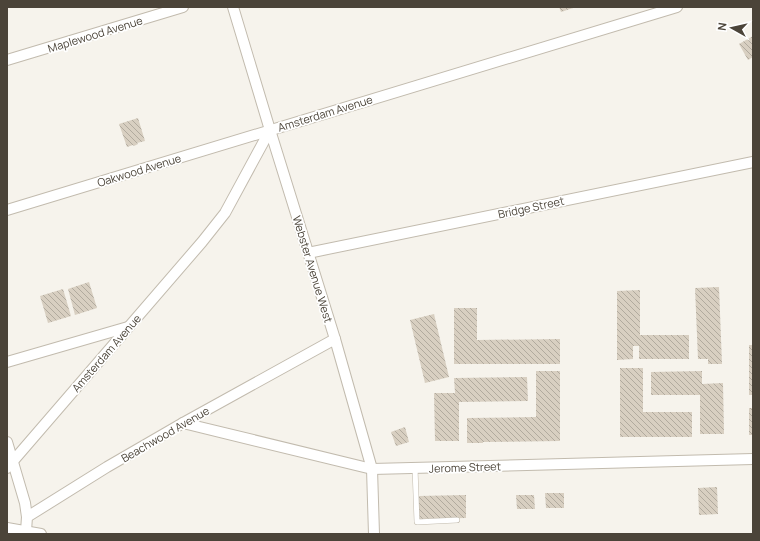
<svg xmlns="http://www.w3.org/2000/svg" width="760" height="541" font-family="Manrope,sans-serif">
<defs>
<pattern id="building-back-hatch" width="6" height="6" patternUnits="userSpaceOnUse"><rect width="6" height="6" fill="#d8cfc1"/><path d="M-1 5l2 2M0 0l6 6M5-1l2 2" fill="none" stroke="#b1aa9e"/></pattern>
</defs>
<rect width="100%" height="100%" fill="#f6f3ec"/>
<g fill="url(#building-back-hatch)">
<polygon points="559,7 576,7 561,12"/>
<polygon points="753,36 753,57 748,60 739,44"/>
<polygon points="138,118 145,141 137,143 138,144 134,146 133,145 127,147 119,124"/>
<polygon points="89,282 97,308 75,315 68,289"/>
<polygon points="719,287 722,364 708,364 708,359 698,359 695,288"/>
<polygon points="63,289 71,316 48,323 40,296"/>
<polygon points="640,290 640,335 689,335 689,359 639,359 639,346 633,346 633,359 617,360 617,291"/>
<polygon points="454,308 477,308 477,340 560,339 560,364 454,364"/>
<polygon points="434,314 449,377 425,383 410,320"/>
<rect x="749" y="345" width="4" height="50"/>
<polygon points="620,368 643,368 643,412 692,412 692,437 620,437"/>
<polygon points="536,371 560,371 560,441 483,442 483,443 467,443 467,418 536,417"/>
<polygon points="702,371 702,384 723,383 724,434 700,434 700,395 651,395 651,372"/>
<polygon points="527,377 528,401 459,402 459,441 435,441 434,393 455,393 454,378"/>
<rect x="749" y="408" width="4" height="27"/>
<polygon points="405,427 409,442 396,446 391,432"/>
<polygon points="717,487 718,514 699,515 698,488"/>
<polygon points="545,493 564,493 564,508 546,508"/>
<polygon points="466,495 466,518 419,519 418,496"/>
<polygon points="516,495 534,495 535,509 517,509"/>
</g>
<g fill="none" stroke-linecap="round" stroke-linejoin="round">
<g stroke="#c2bbae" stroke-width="6">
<polyline id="lane" points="415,468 417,522 457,520"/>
</g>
<g stroke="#c2bbae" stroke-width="12">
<g id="street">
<polyline points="233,7 270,130 335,339 372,469 374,534"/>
<polyline points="7,60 183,7"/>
<polyline points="7,210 677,7"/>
<polyline points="308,253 753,162"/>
<polyline points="7,362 128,327"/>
<polyline points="183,423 372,469 753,459"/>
<polyline points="7,442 25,503 27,517"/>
<polyline points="7,468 202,242 225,213 270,130"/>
<polyline points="7,528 41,534"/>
<polyline points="26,531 27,517 107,467 183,423 335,339"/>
</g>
</g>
<use href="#lane" stroke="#fff" stroke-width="5"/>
<use href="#street" stroke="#fff" stroke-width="10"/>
</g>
<g text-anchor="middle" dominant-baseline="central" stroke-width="3.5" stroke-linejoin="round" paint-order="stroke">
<g font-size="11" fill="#4b4439" stroke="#fff">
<text transform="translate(95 34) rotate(-17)">Maplewood Avenue</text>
<text transform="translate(325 113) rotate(-17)">Amsterdam Avenue</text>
<text transform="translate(139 170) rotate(-17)">Oakwood Avenue</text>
<text transform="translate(531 207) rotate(-12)">Bridge Street</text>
<text transform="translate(313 269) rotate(73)">Webster Avenue West</text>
<text transform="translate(106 353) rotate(-49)">Amsterdam Avenue</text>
<text transform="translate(165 434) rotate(-30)">Beachwood Avenue</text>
<text transform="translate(465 467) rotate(-2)">Jerome Street</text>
</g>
</g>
<rect width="760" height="541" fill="none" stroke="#4b4439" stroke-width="16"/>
<g transform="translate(732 28) rotate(278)" stroke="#ffffff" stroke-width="3" paint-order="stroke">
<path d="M0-3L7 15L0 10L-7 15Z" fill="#4b4439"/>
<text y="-6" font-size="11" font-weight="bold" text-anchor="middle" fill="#4b4439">N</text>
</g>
</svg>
